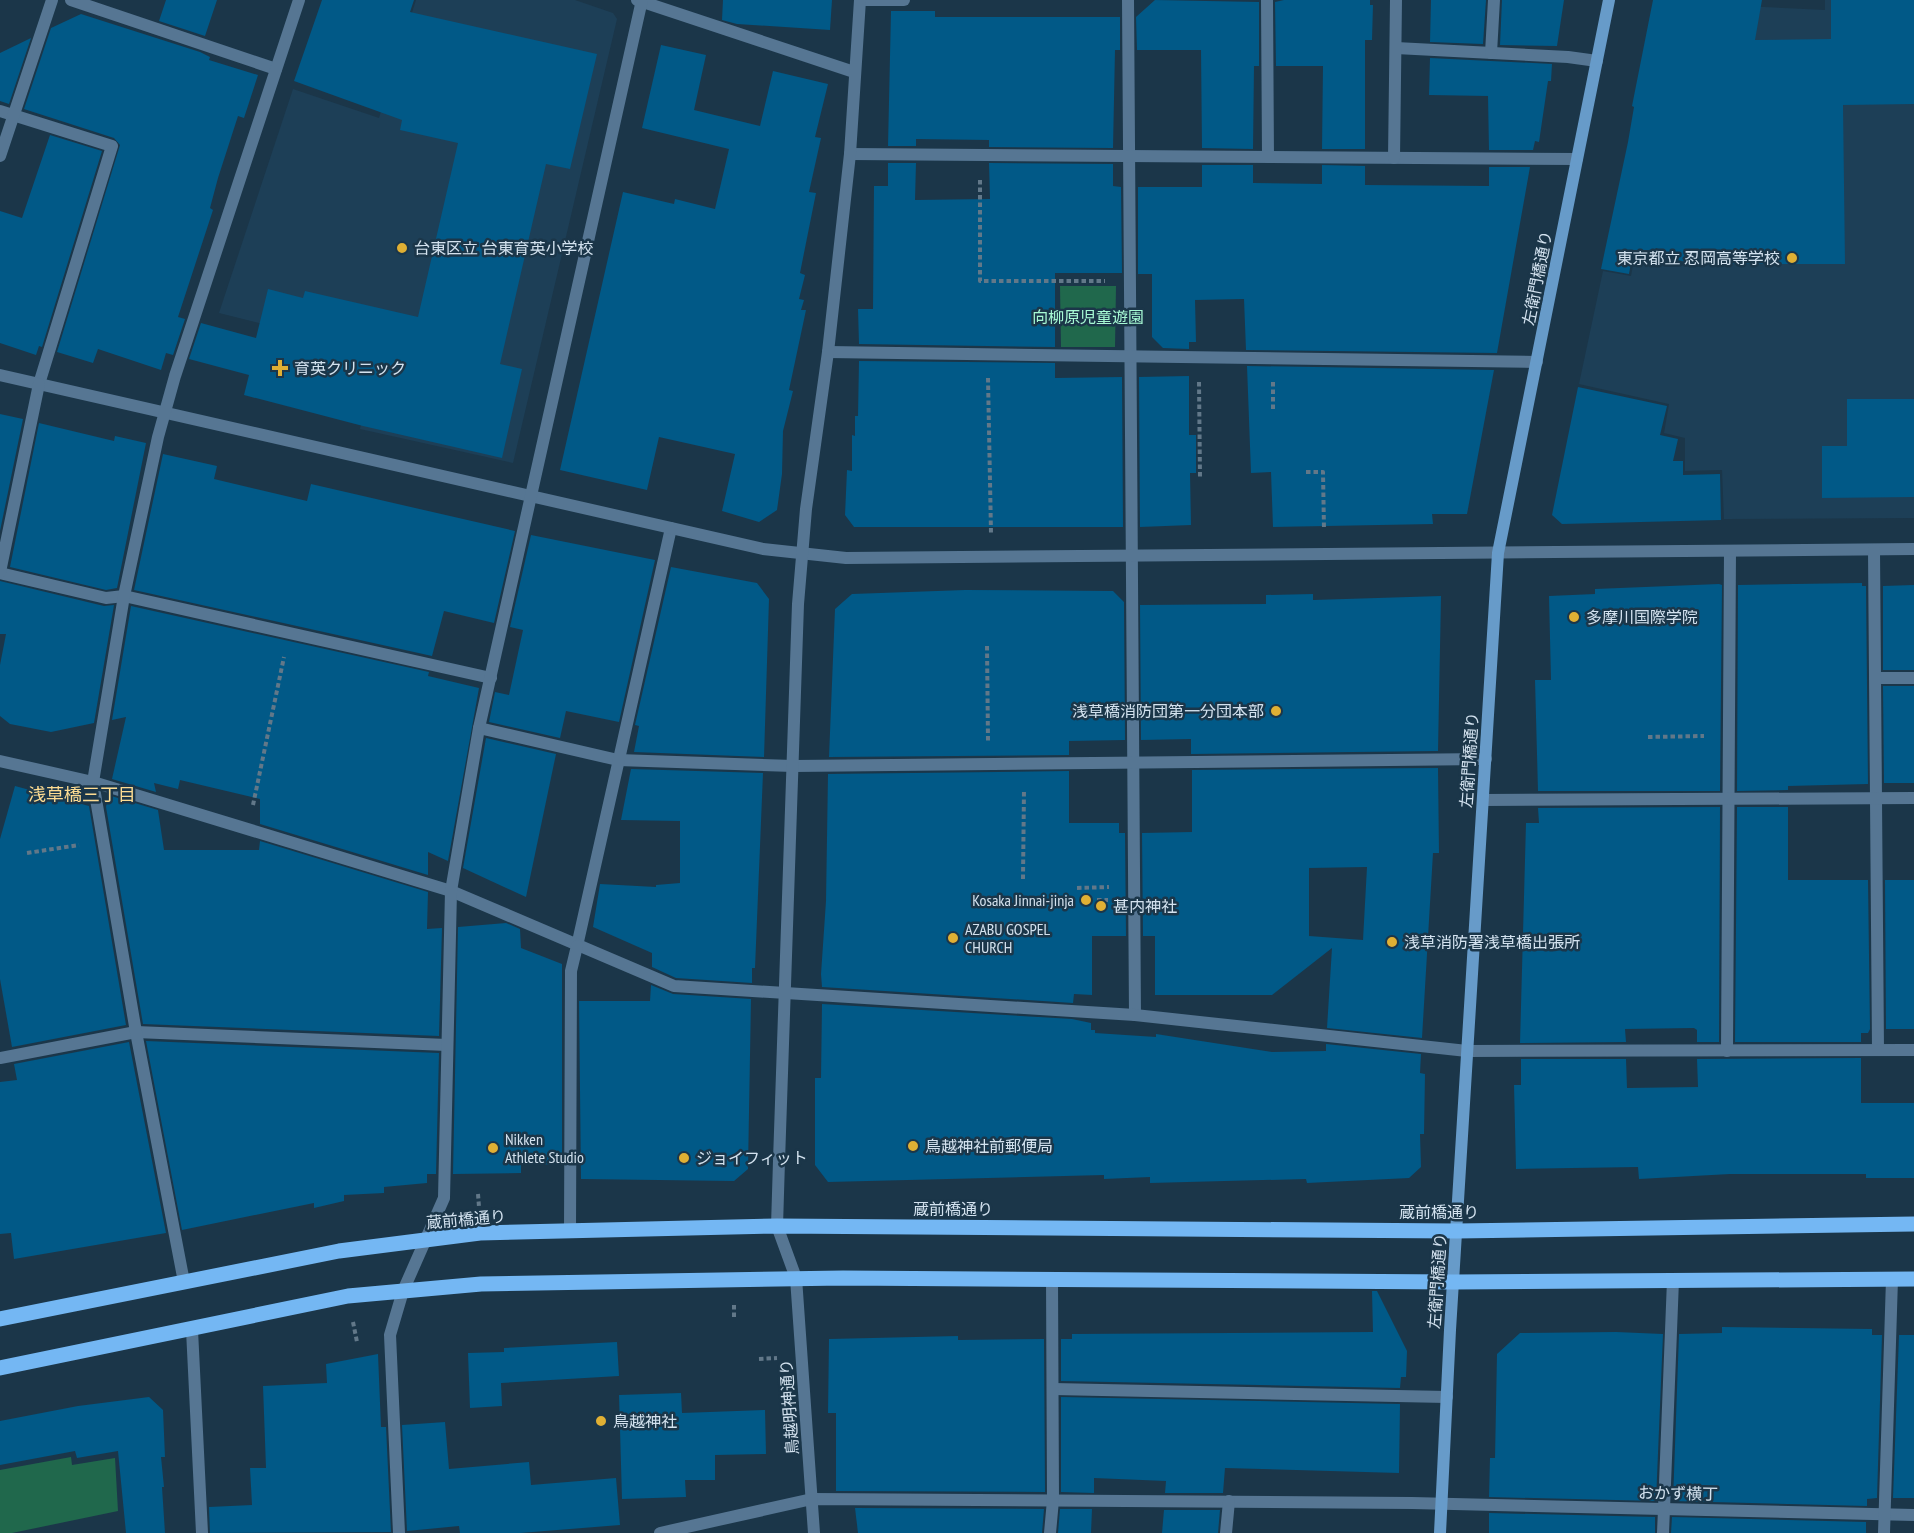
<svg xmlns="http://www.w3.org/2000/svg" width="1914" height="1533" font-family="'PT Sans Narrow','Noto Sans JP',sans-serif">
<rect width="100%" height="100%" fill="#1b3649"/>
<g fill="#1d3f57">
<polygon points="416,0 575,0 613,13 617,19 513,463 360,429 377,352 219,313 293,89 379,118"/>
<polygon points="1825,0 1914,0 1914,518 1724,519 1722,470 1685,471 1685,438 1664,433 1669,404 1579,384 1603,271 1631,276 1635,255 1670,261 1722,5 1825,10"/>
</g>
<g fill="#20684c">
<polygon points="1060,286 1116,286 1115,347 1061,347"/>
<polygon points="71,1457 72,1465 115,1458 118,1511 12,1533 0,1533 0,1470"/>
</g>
<g fill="#015987" fill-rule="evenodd">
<polygon points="166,0 217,0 205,36 159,21"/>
<polygon points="322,0 414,0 410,12 597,54 570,169 546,164 500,364 522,369 502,458 363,426 244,395 249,375 189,359 201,323 256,338 268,289 303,298 305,291 418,317 458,143 400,130 402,120 294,81"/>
<polygon points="723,0 832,0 830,30 737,24 722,20"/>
<polygon points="1155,0 1259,2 1259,66 1254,66 1253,149 1202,148 1201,50 1137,50 1136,17"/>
<polygon points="1284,0 1370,0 1370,5 1373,5 1372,40 1365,40 1365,149 1322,149 1323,66 1276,66 1275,2"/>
<polygon points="1431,0 1486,0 1483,44 1430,42"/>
<polygon points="1502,0 1564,0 1557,46 1500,45"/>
<polygon points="1653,0 1762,0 1755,40 1831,39 1831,0 1914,0 1914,104 1843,105 1845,264 1699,264 1633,252 1629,274 1601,269 1628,142 1634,107 1632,106"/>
<polygon points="891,11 935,11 935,17 1120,17 1120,50 1115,50 1113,148 989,147 989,140 916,139 916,146 888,146"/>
<polygon points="81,14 200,52 210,57 209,60 258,75 244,118 238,116 218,178 210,208 213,210 178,317 185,319 173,355 166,353 161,370 98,349 93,363 57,352 120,145 114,138 24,109 51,28"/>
<polygon points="31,38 9,104 0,101 0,53"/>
<polygon points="661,45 706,55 694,110 760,126 773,71 828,84 815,137 821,138 809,192 816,193 800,273 805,275 799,299 804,300 801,310 806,310 789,390 793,391 783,431 782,474 777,510 759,522 722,511 735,454 659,437 647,490 560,470 623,192 674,204 675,199 715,209 729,149 642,128"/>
<polygon points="1430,58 1552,64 1551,81 1548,81 1539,142 1535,141 1533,150 1489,150 1488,96 1429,95"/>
<polygon points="50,135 102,151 42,347 39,346 36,355 0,343 0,211 22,218"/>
<polygon points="888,163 916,163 915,200 990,199 989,163 1113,164 1113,186 1121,187 1122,273 1055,273 1055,347 859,344 858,309 873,309 874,186 888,186"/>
<polygon points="1202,165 1253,165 1253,183 1322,184 1322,165 1365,166 1365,185 1489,186 1489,167 1530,167 1497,353 1246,350 1244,299 1195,300 1196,342 1189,342 1189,349 1163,348 1152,337 1152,274 1138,274 1138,187 1202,187"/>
<polygon points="859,361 1055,363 1055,378 1122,377 1123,527 854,527 845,515 847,470 852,471 852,435 855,436 855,416 858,416"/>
<polygon points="1247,366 1494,370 1467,514 1432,514 1433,524 1273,527 1271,472 1251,473"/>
<polygon points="1189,376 1189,435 1196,435 1196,473 1190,473 1191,525 1140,527 1139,377"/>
<polygon points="1578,387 1667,406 1660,435 1678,439 1673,461 1683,461 1683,475 1720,474 1721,520 1562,524 1552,515"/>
<polygon points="1847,399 1914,399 1914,497 1822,498 1822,446 1847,446"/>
<polygon points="0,414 23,419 0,531"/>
<polygon points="39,423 114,441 115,436 146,443 117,588 106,590 10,567"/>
<polygon points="163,454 217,466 214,479 307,501 311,484 515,531 494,623 444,611 432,656 134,590"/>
<polygon points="531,535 655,560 619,722 566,711 560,738 489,722 495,692 509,695 523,630 510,627"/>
<polygon points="671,567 757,583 769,599 764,757 634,752 639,726 635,725"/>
<polygon points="0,581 104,606 114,605 94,723 51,732 10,724 0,716 0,665 6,634 0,634"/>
<polygon points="1862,583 1862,586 1866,586 1868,784 1788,786 1788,790 1737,791 1738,585"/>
<polygon points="1719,584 1722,585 1720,791 1538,791 1535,680 1551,680 1549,596 1595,594 1595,589"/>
<polygon points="1914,585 1914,670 1883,670 1883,586"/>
<polygon points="965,590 1113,591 1124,602 1125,740 1069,741 1069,755 829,757 835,609 852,594"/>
<polygon points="1313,594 1313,600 1441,596 1438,751 1191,754 1191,739 1141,740 1140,605 1266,604 1266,595"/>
<polygon points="131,606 429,672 428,676 479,688 448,861 428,852 428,875 260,824 260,799 180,780 178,789 154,783 156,792 112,779 126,717 112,720"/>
<polygon points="1883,686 1914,686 1914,783 1884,783"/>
<polygon points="486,738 556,754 526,897 463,868"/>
<path d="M1438 768 1439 853H1433L1422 1038 1327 1028 1332 948 1272 995H1155V936H1143L1142 833 1192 832V770ZM1367 867 1363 940 1309 936V868Z"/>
<polygon points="631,769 763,773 755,968 752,968 752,983 676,978 652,967 652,953 593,927 600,884 656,887 656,885 680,883 680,821 621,820"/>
<polygon points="1069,771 1069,823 1119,823 1119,833 1125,833 1126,936 1092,936 1092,995 1074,994 1073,1003 822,987 821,974 826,901 828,774"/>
<polygon points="15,786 89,806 126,1025 12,1047 0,979 0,839"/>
<polygon points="108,795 158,810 164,850 259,850 260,841 428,892 427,929 442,928 439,1036 143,1024 106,807"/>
<polygon points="1720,807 1719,1042 1697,1042 1697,1030 1694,1028 1625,1029 1626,1042 1520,1043 1526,823 1539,823 1538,808"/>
<polygon points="1737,807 1788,807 1788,880 1868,880 1870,1029 1868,1033 1861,1033 1861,1042 1735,1042"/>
<polygon points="1885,880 1914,880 1914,1029 1886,1029"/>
<polygon points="506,923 520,929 521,948 562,964 562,1164 521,1165 521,1173 453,1174 458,927"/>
<polygon points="651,985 673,994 751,999 748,1169 734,1181 581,1179 579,1001 650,1001"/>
<polygon points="822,1004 1072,1019 1091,1023 1091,1030 1095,1030 1095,1033 1156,1037 1156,1034 1272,1052 1326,1051 1326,1044 1421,1054 1420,1073 1425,1074 1424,1134 1420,1134 1421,1167 1409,1178 1307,1183 1306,1179 1150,1183 1150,1177 1104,1179 1104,1175 828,1182 815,1165 815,1078 821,1078"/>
<polygon points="146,1041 439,1053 436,1174 427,1174 427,1183 384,1187 384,1193 344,1195 344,1201 314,1208 314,1203 182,1230"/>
<polygon points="129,1042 166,1233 14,1259 11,1233 0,1234 0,1082 17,1080 14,1064"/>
<polygon points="1861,1058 1861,1103 1914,1103 1914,1178 1866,1178 1866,1174 1730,1174 1639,1179 1638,1167 1516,1169 1514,1085 1521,1085 1521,1059 1626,1059 1627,1088 1698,1087 1697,1059"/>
<polygon points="1372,1291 1377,1291 1407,1351 1406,1377 1401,1377 1400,1388 1061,1381 1061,1339 1072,1339 1072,1334 1373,1332"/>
<polygon points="1722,1327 1872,1329 1872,1335 1882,1335 1877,1498 1867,1499 1867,1506 1673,1501 1679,1334 1722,1333"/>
<polygon points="1616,1332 1663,1334 1656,1501 1489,1497 1490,1458 1495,1458 1497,1354 1520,1333"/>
<polygon points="1899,1335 1914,1335 1914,1498 1893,1498"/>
<polygon points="958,1336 958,1340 1044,1339 1045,1492 836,1491 836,1413 828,1413 829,1339"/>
<polygon points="617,1342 619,1376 501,1383 502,1406 470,1408 468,1353 504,1352 504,1348"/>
<polygon points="378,1354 381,1427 386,1427 391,1532 210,1533 209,1507 252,1505 250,1468 266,1468 263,1386 327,1383 326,1364"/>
<polygon points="681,1393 682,1413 765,1410 766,1454 715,1455 715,1480 685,1480 686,1497 622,1499 619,1395"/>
<polygon points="149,1397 163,1410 165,1457 161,1457 164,1487 162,1487 165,1533 126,1533 118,1451 77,1458 75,1451 0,1465 0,1421 78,1406"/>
<polygon points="1061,1397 1400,1404 1399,1473 1225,1468 1223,1493 1165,1493 1166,1481 1094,1478 1094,1493 1061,1492"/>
<polygon points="445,1422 449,1469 529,1462 531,1485 616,1478 620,1525 520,1533 460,1533 459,1526 407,1531 402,1425"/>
<polygon points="855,1508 1044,1509 1042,1533 858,1533"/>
<polygon points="1060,1509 1092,1509 1091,1533 1058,1533"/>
<polygon points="1164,1510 1220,1510 1218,1533 1162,1533"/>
<polygon points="1489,1513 1655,1517 1655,1533 1489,1533"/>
<polygon points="1672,1517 1866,1522 1866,1533 1671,1533"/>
</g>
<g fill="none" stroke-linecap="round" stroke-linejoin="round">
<g stroke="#627889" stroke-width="4" stroke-dasharray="4.5 3" stroke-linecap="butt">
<polyline points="980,180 980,281 1105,281"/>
<polyline points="988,378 991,533"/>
<polyline points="1199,382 1200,477"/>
<polyline points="1273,382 1273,411"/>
<polyline points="1306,472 1323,472 1324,530"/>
<polyline points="987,646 988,741"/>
<polyline points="1648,737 1704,736"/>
<polyline points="253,805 284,657"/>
<polyline points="27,853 79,845"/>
<polyline points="1023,879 1024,789"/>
<polyline points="1077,888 1109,887"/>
<polyline points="1097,900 1108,900"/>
<polyline points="478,1194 479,1207"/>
<polyline points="734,1305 734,1319"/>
<polyline points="353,1322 357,1342"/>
<polyline points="759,1359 777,1358"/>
</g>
<g stroke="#567693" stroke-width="12">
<polyline points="71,0 276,69"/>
<polyline points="860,0 904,0"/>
<polyline points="1267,0 1268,157"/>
<polyline points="1396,48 1568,57 1597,61"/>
<polyline points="1491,53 1494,0"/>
<polyline points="0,111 112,146 39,384"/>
<polyline points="0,573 106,598 124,596 491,678"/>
<polyline points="1875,678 1914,678"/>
<polyline points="479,728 618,760 793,766"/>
<polyline points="577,946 671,528"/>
<polyline points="1727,1051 1730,551"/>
<polyline points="1053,1389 1447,1397"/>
<polyline points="1664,1509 1673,1280"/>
</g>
<g stroke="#567693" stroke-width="12">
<polyline points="637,0 854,72"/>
<polyline points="1128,0 1135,1015"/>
<polyline points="850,154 1577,159"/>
<polyline points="0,156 52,0"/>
<polyline points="1394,158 1396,0"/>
<polyline points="828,352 1537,362"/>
<polyline points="0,375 763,549 846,558 1914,549"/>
<polyline points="1874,550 1878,1050"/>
<polyline points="0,572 39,384"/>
<polyline points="0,761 93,782 451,891 674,986 1135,1015 1467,1051 1914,1050"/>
<polyline points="793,766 1486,759"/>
<polyline points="1483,800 1914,798"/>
<polyline points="0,1058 136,1032 447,1045"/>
<polyline points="570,1230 571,971 577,946"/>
<polyline points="184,1282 136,1032 93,782 124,596 158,437 175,376 299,0"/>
<polyline points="192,1330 202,1533"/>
<polyline points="399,1533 390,1335 403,1291 444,1198 451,891 479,728 642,0"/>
<polyline points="660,1533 812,1499 1412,1503 1914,1515"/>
<polyline points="814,1533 796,1278 777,1226 779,1161 798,604 806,509 828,352 850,154 860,0"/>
<polyline points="1050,1533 1053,1500 1052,1278"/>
<polyline points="1226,1533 1229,1501"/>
<polyline points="1663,1533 1664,1509"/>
<polyline points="1884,1533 1892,1279"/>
</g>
<polyline stroke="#679bc9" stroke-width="12" points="1440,1533 1450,1330 1498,553 1609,0"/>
<g stroke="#74b7f3" stroke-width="15">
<polyline points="0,1319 339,1251 480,1233 777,1226 1457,1231 1914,1224"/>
<polyline points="0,1368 348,1296 481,1284 843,1278 1454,1282 1914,1279"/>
</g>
</g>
<g fill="#e0b034" stroke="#1b3649" stroke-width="2">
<circle cx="402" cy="248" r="6"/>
<circle cx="1792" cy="258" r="6"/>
<path d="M277 359h6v6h6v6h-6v6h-6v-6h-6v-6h6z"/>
<circle cx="1574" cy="617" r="6"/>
<circle cx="1276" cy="711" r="6"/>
<circle cx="1086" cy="900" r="6"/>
<circle cx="1101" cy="906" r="6"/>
<circle cx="953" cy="938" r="6"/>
<circle cx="1392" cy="942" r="6"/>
<circle cx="913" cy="1146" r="6"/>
<circle cx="493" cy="1148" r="6"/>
<circle cx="684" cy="1158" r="6"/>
<circle cx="601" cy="1421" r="6"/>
</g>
<g text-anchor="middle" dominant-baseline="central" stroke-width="5" stroke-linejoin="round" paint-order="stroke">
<g font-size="16" fill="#d3e2ef" stroke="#1b3649" text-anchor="start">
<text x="414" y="248">台東区立 台東育英小学校</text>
<text x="1780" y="258" text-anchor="end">東京都立 忍岡高等学校</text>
<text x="294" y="368">育英クリニック</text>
<text x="1586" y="617">多摩川国際学院</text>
<text x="1264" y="711" text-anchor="end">浅草橋消防団第一分団本部</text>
<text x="1074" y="900" text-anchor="end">Kosaka Jinnai-jinja</text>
<text x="1113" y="906">甚内神社</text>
<text x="965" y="929">AZABU GOSPEL<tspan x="965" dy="18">CHURCH</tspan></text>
<text x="1404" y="942">浅草消防署浅草橋出張所</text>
<text x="505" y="1139">Nikken<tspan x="505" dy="18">Athlete Studio</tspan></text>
<text x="925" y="1146">鳥越神社前郵便局</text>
<text x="696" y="1158">ジョイフィット</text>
<text x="613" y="1421">鳥越神社</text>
</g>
<g font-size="16" fill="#d3e2ef" stroke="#1b3649">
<text transform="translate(1537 278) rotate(-79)">左衛門橋通り</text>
<text transform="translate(1469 760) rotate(-86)">左衛門橋通り</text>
<text x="953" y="1209">蔵前橋通り</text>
<text x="1439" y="1212">蔵前橋通り</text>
<text transform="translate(466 1219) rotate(-5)">蔵前橋通り</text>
<text transform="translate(1437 1281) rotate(-86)">左衛門橋通り</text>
<text transform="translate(789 1407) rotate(-94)">鳥越明神通り</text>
<text transform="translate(1678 1493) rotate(1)">おかず横丁</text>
</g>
<g font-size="16" fill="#a7f9d4" stroke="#1b3649">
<text x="1088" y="317">向柳原児童遊園</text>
</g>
<g font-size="18" fill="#fddc92" stroke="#1b3649">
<text x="82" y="794">浅草橋三丁目</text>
</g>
</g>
</svg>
